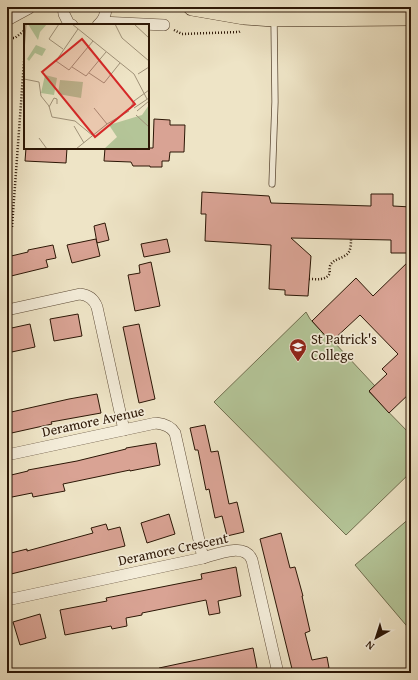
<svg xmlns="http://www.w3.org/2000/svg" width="418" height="680" font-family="'Gentium Book Plus',serif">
<rect width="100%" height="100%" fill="#eee4c6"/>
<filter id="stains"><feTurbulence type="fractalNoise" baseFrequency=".005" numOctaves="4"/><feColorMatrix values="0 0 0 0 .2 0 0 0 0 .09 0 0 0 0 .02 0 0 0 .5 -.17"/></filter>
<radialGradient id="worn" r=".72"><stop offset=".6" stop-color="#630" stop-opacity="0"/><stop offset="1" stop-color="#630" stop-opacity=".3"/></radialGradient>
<g fill="#b4c598" stroke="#706e4f">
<polygon points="306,312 310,319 331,342 333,341 375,386 369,392 411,435 411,472 346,535 214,402"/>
<polygon points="411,517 411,631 355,565"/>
</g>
<g fill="#d9a394" stroke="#2c1706">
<polygon points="154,119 170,120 170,125 185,125 184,152 170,152 169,161 162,161 162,167 150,167 150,166 133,166 131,162 104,161 105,148 153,148"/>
<polygon points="26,148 67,148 66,163 25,161"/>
<polygon points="202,192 269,196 271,203 371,206 371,194 393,194 393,206 411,207 411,253 391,253 391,240 291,238 311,256 308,296 285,295 285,290 269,289 271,245 205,241 206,214 201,214"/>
<polygon points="105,223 109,240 97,243 94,226"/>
<polygon points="96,239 100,256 72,263 67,245"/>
<polygon points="167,239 170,252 144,257 141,244"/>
<polygon points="53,245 56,258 46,260 48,267 7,277 7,257 28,252 28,250"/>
<polygon points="411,259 411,392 389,413 369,391 387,374 382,369 398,354 360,315 331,342 312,321 356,278 373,296"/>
<polygon points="151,262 160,306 135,311 128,275 140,273 139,265"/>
<polygon points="78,314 82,336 54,341 50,319"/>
<polygon points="30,324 35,347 7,353 7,329"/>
<polygon points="139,324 155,399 139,403 123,327"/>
<polygon points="97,394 101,413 51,422 52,424 7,434 7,413 69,399"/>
<polygon points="205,425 211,452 218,451 229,504 237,502 244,532 227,536 222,516 215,518 209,489 206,490 198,450 195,450 190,428"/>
<polygon points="156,443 160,465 130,471 130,470 63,484 65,491 33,497 32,493 7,498 7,476 28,471 28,470 77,461 126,449 126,448"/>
<polygon points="169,514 175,534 147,543 141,523"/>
<polygon points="106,524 108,530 120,527 125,546 7,575 7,554 27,549 27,551 93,533 91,528"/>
<polygon points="281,533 290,568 295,567 303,596 302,596 310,631 305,633 312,660 327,657 329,668 308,673 293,673 260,539"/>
<polygon points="236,567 241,596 218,601 220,613 209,615 206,600 142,613 142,615 126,618 127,626 112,629 111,626 65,635 60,610 107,601 106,598 202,579 201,574"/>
<polygon points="40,614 46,638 20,645 13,622"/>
<polygon points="253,648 257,668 236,673 159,673 159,668"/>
</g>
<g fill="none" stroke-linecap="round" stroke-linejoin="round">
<g stroke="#5c4a36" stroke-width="7">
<polyline id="service" points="272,184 275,102 274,20"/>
</g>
<g stroke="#5c4a36" stroke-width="12">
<g id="minor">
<polyline points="63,7 64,14 69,24 72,25"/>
<polyline points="101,22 164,25"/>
<path d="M98 25C103 21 106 14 106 7"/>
<path d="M7 310 80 294C89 295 94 299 97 307L124 430"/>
<path d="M7 455 156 423C164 424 171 426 175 433L203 558"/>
<path d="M7 600 203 558C217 554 245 542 252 560L278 673"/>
</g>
</g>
<g stroke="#5c4a36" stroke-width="14">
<polyline id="tertiary" points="7,19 29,7"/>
</g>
<g stroke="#2c1706" stroke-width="18">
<polyline id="primary" points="192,7 244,16 274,18 411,17"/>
</g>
<g stroke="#2c1706" stroke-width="2.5" stroke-dasharray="1 2" stroke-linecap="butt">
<polyline points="174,30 182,34 239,32 241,31"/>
<polyline points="7,38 15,38 25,30"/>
<polyline points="12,227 25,48"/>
<path d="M309 279C317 279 326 281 330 273 327 260 339 260 346 255 351 252 351 244 351 239"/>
</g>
<use href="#service" stroke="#f4edda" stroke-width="5.5"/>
<use href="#minor" stroke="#f4edda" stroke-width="11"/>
<use href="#tertiary" stroke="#f4edda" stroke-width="13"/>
<use href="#primary" stroke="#eee4c6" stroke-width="17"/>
</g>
<defs>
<g id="school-pin" transform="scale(0.9)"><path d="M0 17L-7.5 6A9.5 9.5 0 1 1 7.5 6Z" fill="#8f2418" stroke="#f4edda"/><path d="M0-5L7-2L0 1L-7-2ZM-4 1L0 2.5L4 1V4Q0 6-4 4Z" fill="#fff"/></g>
</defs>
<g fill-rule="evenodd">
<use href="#school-pin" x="298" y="347"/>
</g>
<g text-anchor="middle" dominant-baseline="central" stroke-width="3.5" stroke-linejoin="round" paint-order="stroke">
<g font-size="14" fill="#2c1706" stroke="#f4edda" text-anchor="start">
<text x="311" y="339">St Patrick's<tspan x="311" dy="16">College</tspan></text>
</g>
<g font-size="14" fill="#2c1706" stroke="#f4edda">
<text transform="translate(93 421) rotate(-12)">Deramore Avenue</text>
<text transform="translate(173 549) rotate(-12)">Deramore Crescent</text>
</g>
</g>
<g transform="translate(24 24)">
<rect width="125" height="125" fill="#eee4c6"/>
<path d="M4 0H23L16 8 14 16ZM12 21 22 25 18 32 11 29 5 37 3 35ZM21 51 33 54 30 71 17 69ZM36 56 59 58 57 74 34 70ZM125 81V125H80L93 113 85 101 118 91Z" fill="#b4c598"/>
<path fill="none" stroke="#a09279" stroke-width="1" d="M35 0 25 15 39 25M48 0 110 50 123 75M91 0 98 14 125 37M110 0 125 14M54 5 32 37 45 46 69 17M0 28 2 0M48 43 62 52 82 28M65 49 80 59 96 39M114 50 125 43M0 55 15 58 17 72 25 82 28 93 51 97 68 111M25 83 30 74 33 75V80M70 84 83 100M110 84 125 74M106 85 110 77 125 66M113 87 125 77M112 91 125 103M0 102V117M50 102 60 119M15 114 23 125M52 125 83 100 105 87"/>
<path fill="#d62828" fill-opacity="0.15" stroke="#d62828" stroke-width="2" d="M58 15 111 80 71 113 18 48Z"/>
<rect width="125" height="125" fill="none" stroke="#2c1706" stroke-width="2"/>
</g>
<rect width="418" height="680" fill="none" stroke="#eee4c6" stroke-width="24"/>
<rect x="8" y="8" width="402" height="664" fill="none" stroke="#2c1706" stroke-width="2"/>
<rect x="12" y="12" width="394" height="656" fill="none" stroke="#2c1706"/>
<g transform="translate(376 638) rotate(219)" stroke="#f4edda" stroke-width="3" paint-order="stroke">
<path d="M0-3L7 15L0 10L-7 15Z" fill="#2c1706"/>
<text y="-6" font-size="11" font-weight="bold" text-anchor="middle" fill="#2c1706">N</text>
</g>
<rect width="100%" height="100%" filter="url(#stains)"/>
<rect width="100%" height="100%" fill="url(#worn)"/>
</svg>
